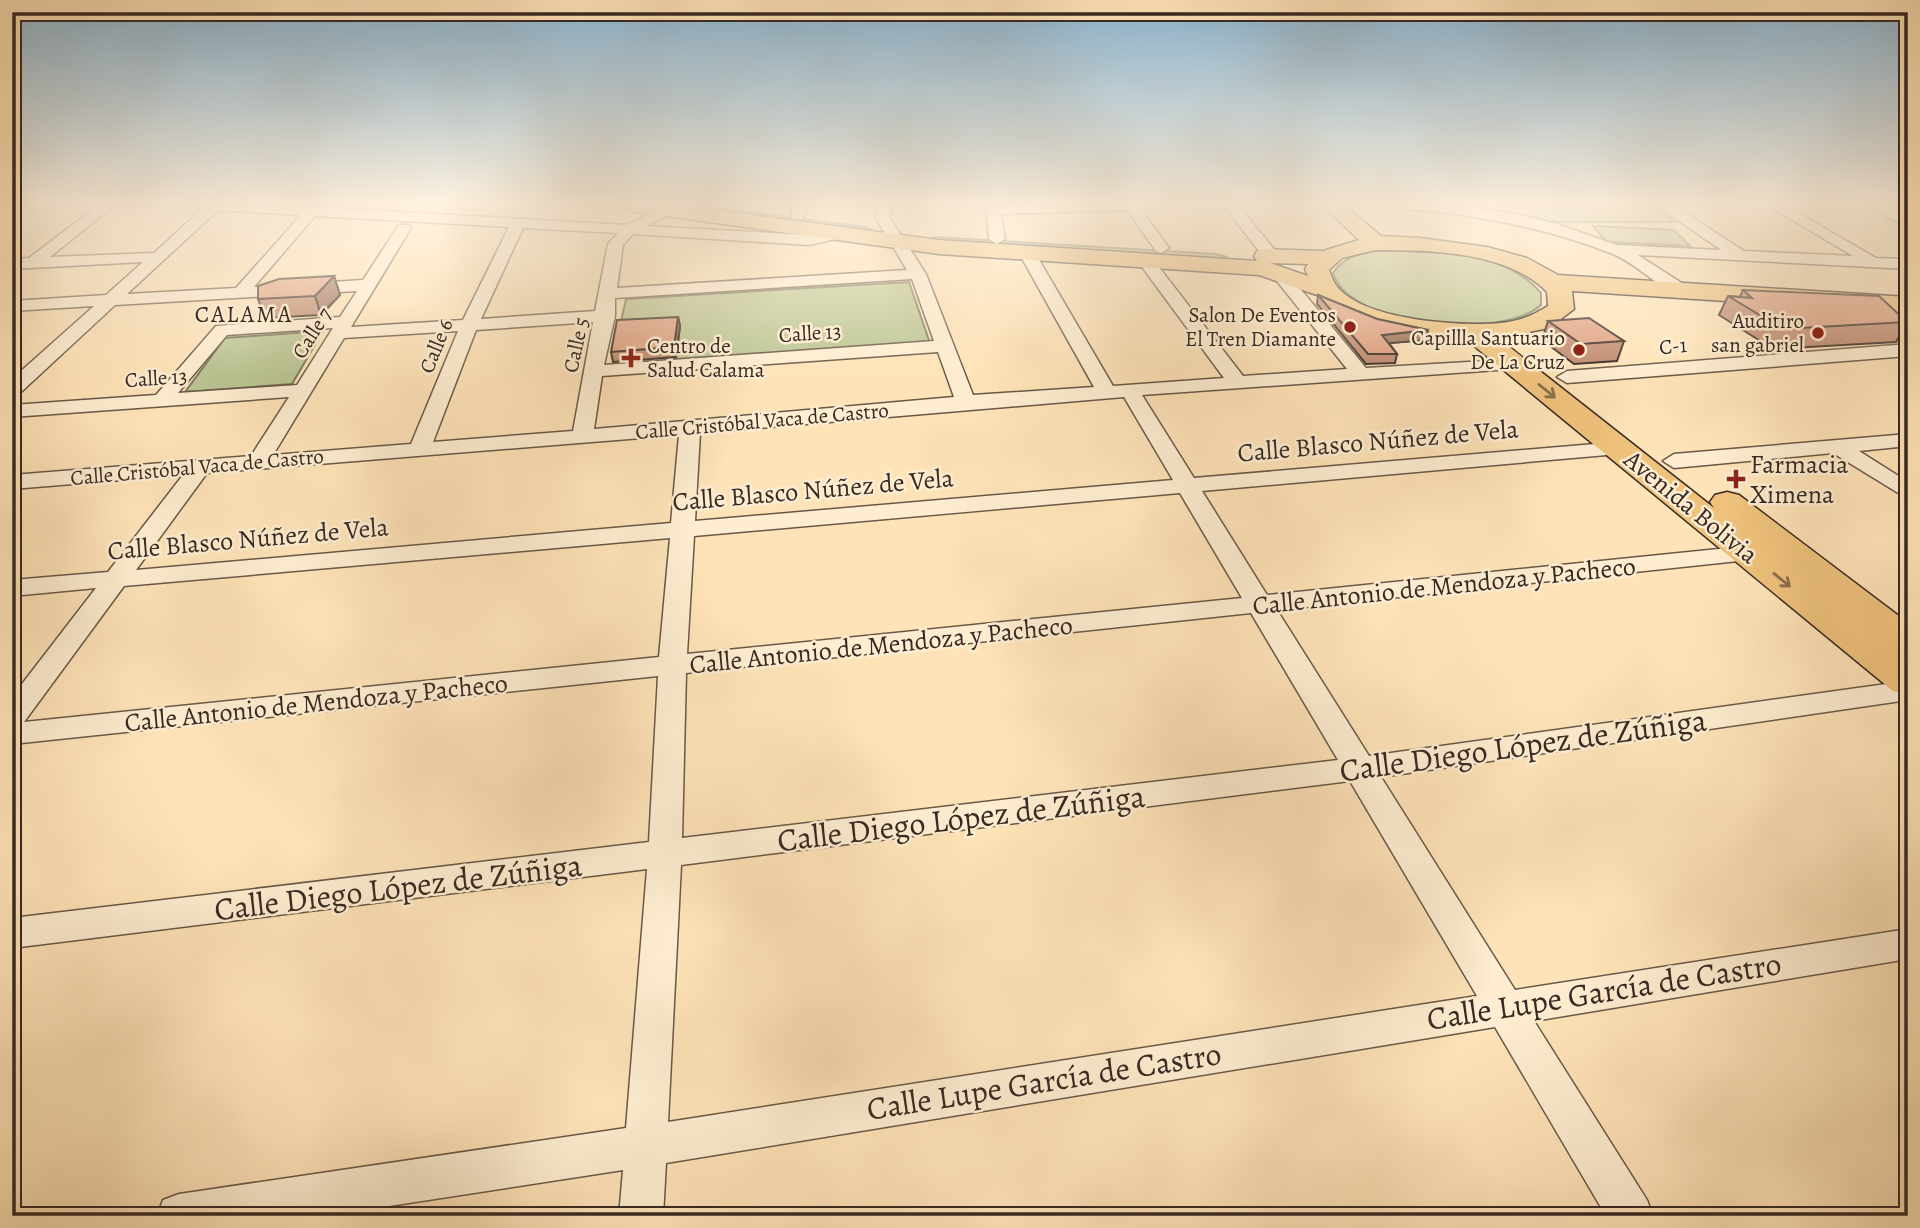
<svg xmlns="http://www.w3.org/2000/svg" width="1920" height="1228" font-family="Alegreya,serif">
<rect width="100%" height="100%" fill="#fee3b8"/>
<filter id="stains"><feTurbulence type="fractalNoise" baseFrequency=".00286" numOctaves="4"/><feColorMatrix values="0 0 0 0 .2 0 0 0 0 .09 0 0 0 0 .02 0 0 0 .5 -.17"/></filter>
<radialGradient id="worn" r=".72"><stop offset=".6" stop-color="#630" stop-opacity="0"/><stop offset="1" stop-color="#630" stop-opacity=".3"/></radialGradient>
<g fill="#bbc593" stroke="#79775b" stroke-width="2">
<polygon points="697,205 866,227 873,230 686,208"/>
<polygon points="1521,205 1651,205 1676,222 1542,222"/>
<polygon points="1593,226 1674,230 1690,246 1607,242"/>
<polygon points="935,237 1215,254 1227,257 1226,260 927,240"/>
<path d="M1395 249C1445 253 1506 252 1541 293V305C1502 340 1351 329 1333 273 1347 252 1371 252 1395 249Z"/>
<polygon points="909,282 931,346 675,363 679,326 619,330 626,299"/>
<polygon points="323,331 292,384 185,392 225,338"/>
</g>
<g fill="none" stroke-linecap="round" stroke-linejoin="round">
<g stroke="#695848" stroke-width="3">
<g id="minor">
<path d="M99 205H115L50 257 154 253 202 209 192 205 312 207 626 225 669 205H687L647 226 809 235 839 230 846 234 844 237 809 245 633 234 623 245 617 288 907 270 876 218 878 205H892L890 218 926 274 973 395 1094 387 1019 253 1027 248 1035 253 1113 386 1224 378 1137 260 1145 255 1151 257 1243 376 1347 369 1269 271 1277 266 1283 268 1366 368 1519 359 1521 363 1512 369 1142 395 1194 478 1618 442 1629 448 1618 454 1202 491 1267 595 1748 546 1757 548 1760 553 1757 558 1748 560 1277 610 1369 756 1908 681V700L1381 777 1515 990 1908 929V959L1534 1021 1647 1200 1653 1216H1606L1495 1027 666 1163 663 1216H619L623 1170 324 1216H157L163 1200 179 1194 626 1128 647 869 12 948V918L649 842 658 676 12 744V697L96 588 12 596V580L108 572 183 475 12 489V475L251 456 289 397 12 417V405L156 395 216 326 340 317 357 291 115 305 19 394 12 396V379L94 306 12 311V301L106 295 143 262 12 269V259L29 258ZM218 210 301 215 236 288 127 294ZM315 216 509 227 463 320 351 327 411 228 409 225H399L363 280 254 287ZM523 228 618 233 608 244 595 311 481 319ZM912 279 934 341 604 365 615 316V298ZM593 322 573 431 433 442 476 330ZM333 328 297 385 178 393 227 335ZM458 331 411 444 273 455 344 338ZM938 352 954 397 594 429 602 376ZM1124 397 1173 480 695 521 700 433ZM679 435 671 523 136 570 207 473ZM1180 493 1242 598 687 654 694 536ZM670 538 659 657 24 722 124 586ZM1251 613 1338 760 682 838 686 673ZM1350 781 1477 996 668 1122 681 865Z"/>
<polygon points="794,205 808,205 803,219 793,219 791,216"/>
<polygon points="986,205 1161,205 1154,209 1141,210 1169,248 1161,253 1156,251 1127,210 1001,214 1005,239 997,244 989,239"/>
<polygon points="1223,205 1238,205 1278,254 1278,260 1266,260"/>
<path d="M1401 205H1455L1516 214 1557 224 1617 245 1721 250 1656 205H1673L1744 251 1853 256 1767 205H1784L1876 258 1908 259V269L1638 255 1688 287V295L1682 296C1662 291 1636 263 1613 254 1546 228 1480 215 1408 209Z"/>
<polygon points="1864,205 1882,205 1908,218 1908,228"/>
<polygon points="1908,344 1908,356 1567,383 1557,377 1567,371"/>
<polygon points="1908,434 1908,446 1859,451 1908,482 1908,499 1833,453 1674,468 1663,461 1674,454"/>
</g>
</g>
<g stroke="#372923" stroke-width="3">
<path id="primary" d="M619 205H676L939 240 1257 261 1254 256 1257 251 1265 249 1323 251 1359 240 1322 205H1344L1381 236 1420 238 1487 247 1527 258 1558 275 1908 297V313L1572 291 1574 309 1549 328 1498 338 1714 508 1710 502 1715 495 1727 492 1739 495 1908 623V656L1900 654 1908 660V695L1893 691 1467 340 1426 337 1376 326 1342 313 1317 295 1259 275 939 254 629 211ZM1375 250C1429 250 1507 251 1547 292L1548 306C1535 314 1523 320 1508 322 1468 328 1361 321 1336 285 1333 281 1331 275 1329 270L1342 258ZM1270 263 1308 264 1305 269 1308 276Z"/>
</g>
<use href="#minor" fill="#feedd1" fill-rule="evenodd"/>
<use href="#primary" fill="#efc27c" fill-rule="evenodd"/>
</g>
<g fill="#c18a70" stroke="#372923" stroke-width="2">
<polygon points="334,276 340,295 321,315 265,318 258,299"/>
<polygon points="1743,290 1907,322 1896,342 1773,349 1719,315 1728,296 1740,297"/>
<polygon points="1318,295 1377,319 1428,330 1426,340 1389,343 1397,354 1395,363 1366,364 1317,304"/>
<polygon points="678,317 680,326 676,357 613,362 611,352"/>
<polygon points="1548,321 1624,341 1617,361 1574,364 1542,340"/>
</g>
<g fill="#9d715b" stroke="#372923" stroke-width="2">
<polygon points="334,276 340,295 321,315 315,296"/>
<polygon points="678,317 680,326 676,357 674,347"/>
<polygon points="1428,330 1426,340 1380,344 1382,335"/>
</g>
<g fill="#e0a182" stroke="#372923" stroke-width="2">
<polygon points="334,276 315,296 258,299 258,286 279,279"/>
<polygon points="1743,290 1879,296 1907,322 1783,329 1728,296 1752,298"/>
<polygon points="1318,295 1377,319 1428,330 1382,335 1397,354 1368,354"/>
<polygon points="678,317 674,347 611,352 617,320"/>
<polygon points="1589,318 1624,341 1581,344 1548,321"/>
</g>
<defs><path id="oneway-shaft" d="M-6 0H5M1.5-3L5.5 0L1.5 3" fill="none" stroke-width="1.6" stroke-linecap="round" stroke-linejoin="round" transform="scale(1.75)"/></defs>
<g stroke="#8a6e4b">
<use href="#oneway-shaft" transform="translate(1547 391) rotate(39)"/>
<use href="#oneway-shaft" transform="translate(1782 580) rotate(39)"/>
</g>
<linearGradient id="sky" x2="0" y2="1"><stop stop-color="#8cb7d5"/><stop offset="0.54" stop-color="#fff2df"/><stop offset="1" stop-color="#fff2df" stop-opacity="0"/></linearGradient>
<rect width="1920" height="377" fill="url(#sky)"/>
<g fill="#8f2418" stroke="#feedd1" stroke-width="2.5">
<circle cx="1350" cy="327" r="7"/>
<circle cx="1818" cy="333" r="7"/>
<circle cx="1579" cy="350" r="7"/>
<path d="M627.5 347.5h7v7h7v7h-7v7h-7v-7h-7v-7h7z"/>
<path d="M1732.5 468.5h7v7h7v7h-7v7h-7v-7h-7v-7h7z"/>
</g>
<g text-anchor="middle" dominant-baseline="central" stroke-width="5" stroke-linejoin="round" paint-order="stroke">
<g font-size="21" fill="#372923" stroke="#feedd1" text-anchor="end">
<text x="1336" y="315">Salon De Eventos<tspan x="1336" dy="24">El Tren Diamante</tspan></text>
<text x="1804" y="321">Auditiro<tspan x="1804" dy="24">san gabriel</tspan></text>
<text x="1565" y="338">Capillla Santuario<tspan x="1565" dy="24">De La Cruz</tspan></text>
<text x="647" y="346" text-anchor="start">Centro de<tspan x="647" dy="24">Salud Calama</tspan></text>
</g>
<g font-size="21" fill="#372923" stroke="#feedd1">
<text transform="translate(312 333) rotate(-58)">Calle 7</text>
<text transform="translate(810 333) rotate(-4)">Calle 13</text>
<text transform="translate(576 345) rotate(-78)">Calle 5</text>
<text transform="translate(436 346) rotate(-68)">Calle 6</text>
<text transform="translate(1673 346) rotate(-5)">C-1</text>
<text transform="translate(156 378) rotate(-4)">Calle 13</text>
<text transform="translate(762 421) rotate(-5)">Calle Cristóbal Vaca de Castro</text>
<text transform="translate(197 467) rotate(-5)">Calle Cristóbal Vaca de Castro</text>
</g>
<g font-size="23" letter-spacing="2" fill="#372923" stroke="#feedd1">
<text x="244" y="314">CALAMA</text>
</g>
<g font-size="26" fill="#372923" stroke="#feedd1">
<text transform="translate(1378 441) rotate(-5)">Calle Blasco Núñez de Vela</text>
<text transform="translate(813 490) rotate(-5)">Calle Blasco Núñez de Vela</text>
<text transform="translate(1691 507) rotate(39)">Avenida Bolivia</text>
<text transform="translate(248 539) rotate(-5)">Calle Blasco Núñez de Vela</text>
<text transform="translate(1444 586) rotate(-6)">Calle Antonio de Mendoza y Pacheco</text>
<text transform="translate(881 645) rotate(-6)">Calle Antonio de Mendoza y Pacheco</text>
<text transform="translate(316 703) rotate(-6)">Calle Antonio de Mendoza y Pacheco</text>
</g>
<g font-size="26" fill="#372923" stroke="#feedd1" text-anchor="start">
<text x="1750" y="464">Farmacia<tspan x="1750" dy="30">Ximena</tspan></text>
</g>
<g font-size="32" fill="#372923" stroke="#feedd1">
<text transform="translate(1523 745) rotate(-8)">Calle Diego López de Zúñiga</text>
<text transform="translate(961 818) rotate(-7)">Calle Diego López de Zúñiga</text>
<text transform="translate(398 887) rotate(-7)">Calle Diego López de Zúñiga</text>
<text transform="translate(1604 991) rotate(-9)">Calle Lupe García de Castro</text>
<text transform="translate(1044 1081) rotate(-9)">Calle Lupe García de Castro</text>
</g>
</g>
<rect width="1920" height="1228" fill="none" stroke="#fee3b8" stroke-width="42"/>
<rect x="14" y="14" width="1892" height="1200" fill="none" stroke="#372923" stroke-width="3.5"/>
<rect x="21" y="21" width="1878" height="1186" fill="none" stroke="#372923" stroke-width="2"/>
<rect width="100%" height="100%" filter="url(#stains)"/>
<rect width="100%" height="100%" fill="url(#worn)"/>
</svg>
